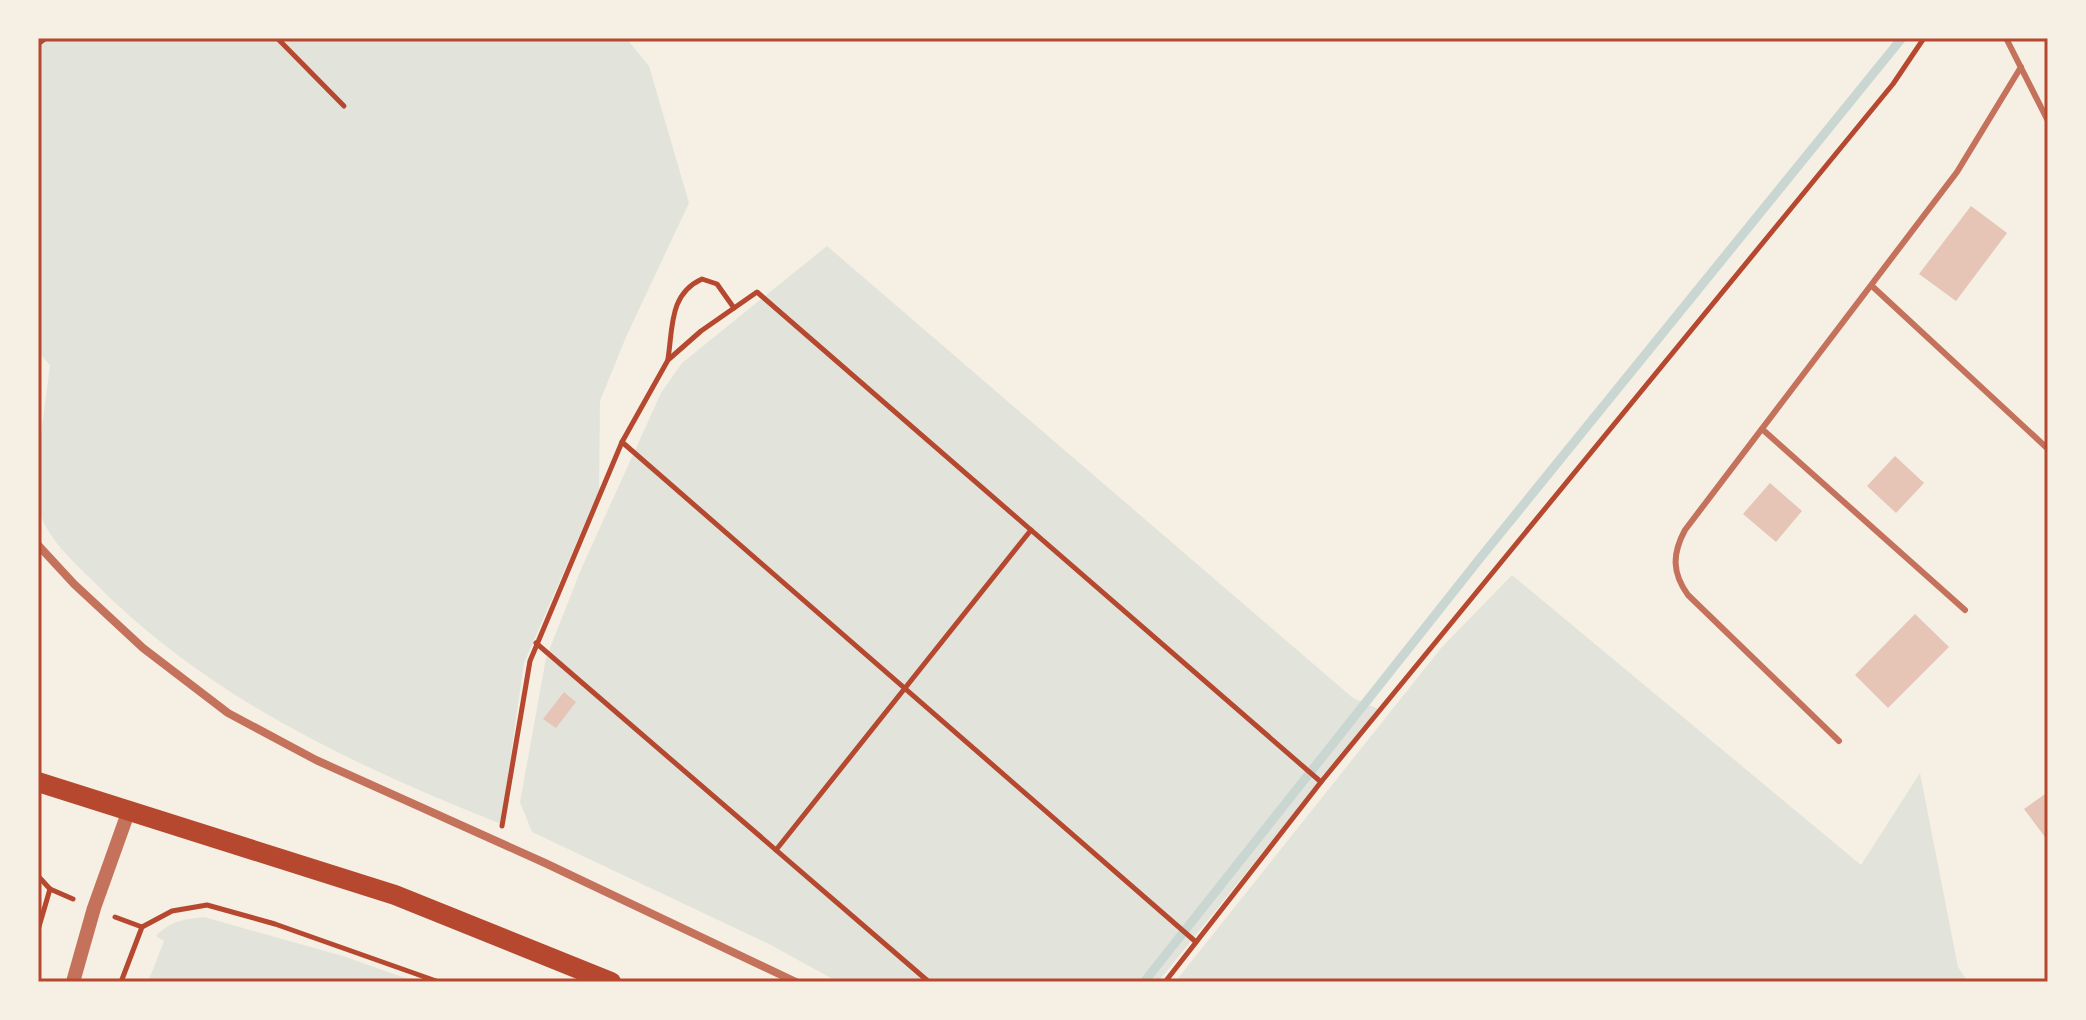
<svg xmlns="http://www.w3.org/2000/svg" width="2086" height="1020" font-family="'Fira Sans',sans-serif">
<rect width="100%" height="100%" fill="#f6efe4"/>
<g fill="#e2e4dc">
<path d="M38 38H626L649 66 689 203 626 337 600 401 599 491 524 663 501 824C353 765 206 697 93 581 72 560 48 540 39 510 37 503 38 493 38 486 38 445 45 406 50 365L38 352Z"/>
<polygon points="827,246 1353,698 1378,709 1158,982 838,982 769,944 532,832 520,802 546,658 582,567 661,393 682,363"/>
<polygon points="1512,575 1861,865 1920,773 1958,967 1968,982 1175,982 1442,647"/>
<path d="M204 917 346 957 416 982H148L164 941 156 936C170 921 184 919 204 917Z"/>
</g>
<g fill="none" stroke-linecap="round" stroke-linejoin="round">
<polyline stroke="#c9d6d2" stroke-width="9" points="1144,982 1481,557 1902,38"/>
</g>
<g fill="#e6c5b7">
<polygon points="1971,206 2007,233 1956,301 1919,274"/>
<polygon points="1895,456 1924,483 1896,513 1867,486"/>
<polygon points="1770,483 1802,511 1776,542 1743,514"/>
<polygon points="1915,614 1949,647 1888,708 1855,675"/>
<polygon points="564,692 576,702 556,728 543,719"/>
<polygon points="2048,792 2048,841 2024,809"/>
</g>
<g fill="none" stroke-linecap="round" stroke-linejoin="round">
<g stroke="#b5482f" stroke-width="5">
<polyline points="277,38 344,106"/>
<polyline points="38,44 46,38"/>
<path d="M668 359C673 327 669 294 702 279L717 284 734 308"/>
<polyline points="622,442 1196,942"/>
<polyline points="536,643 929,982"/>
<polyline points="502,826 530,661 622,442 668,360 701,331 757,292 1321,782"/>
<polyline points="776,850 1031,530"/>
<polyline points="38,876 50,889 73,899"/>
<polyline points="115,917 142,927 172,911 207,905 275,924 439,982"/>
<polyline points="38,930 50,889"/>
<polyline points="121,982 142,927"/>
<polyline points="1165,982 1321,782 1893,84 1924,38"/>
</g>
<g stroke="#c5725c" stroke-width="6">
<polyline points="2006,38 2048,121"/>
<polyline points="1872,286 2048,449"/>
<polyline points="1762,429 1965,610"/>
<path d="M1839 741 1688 595C1672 573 1672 554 1685 530L1957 172 2021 67"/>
</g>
<polyline stroke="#c5725c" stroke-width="8" points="38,545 74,584 143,648 228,713 316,760 545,863 796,982"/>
<polyline stroke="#c5725c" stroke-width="14" points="73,982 94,908 129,810"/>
<polyline stroke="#b5482f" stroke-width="20" points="38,782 395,895 611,982"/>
</g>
<rect width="2086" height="1020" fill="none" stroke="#f6efe4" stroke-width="80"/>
<rect x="40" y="40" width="2006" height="940" fill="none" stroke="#b5482f" stroke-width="3"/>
</svg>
